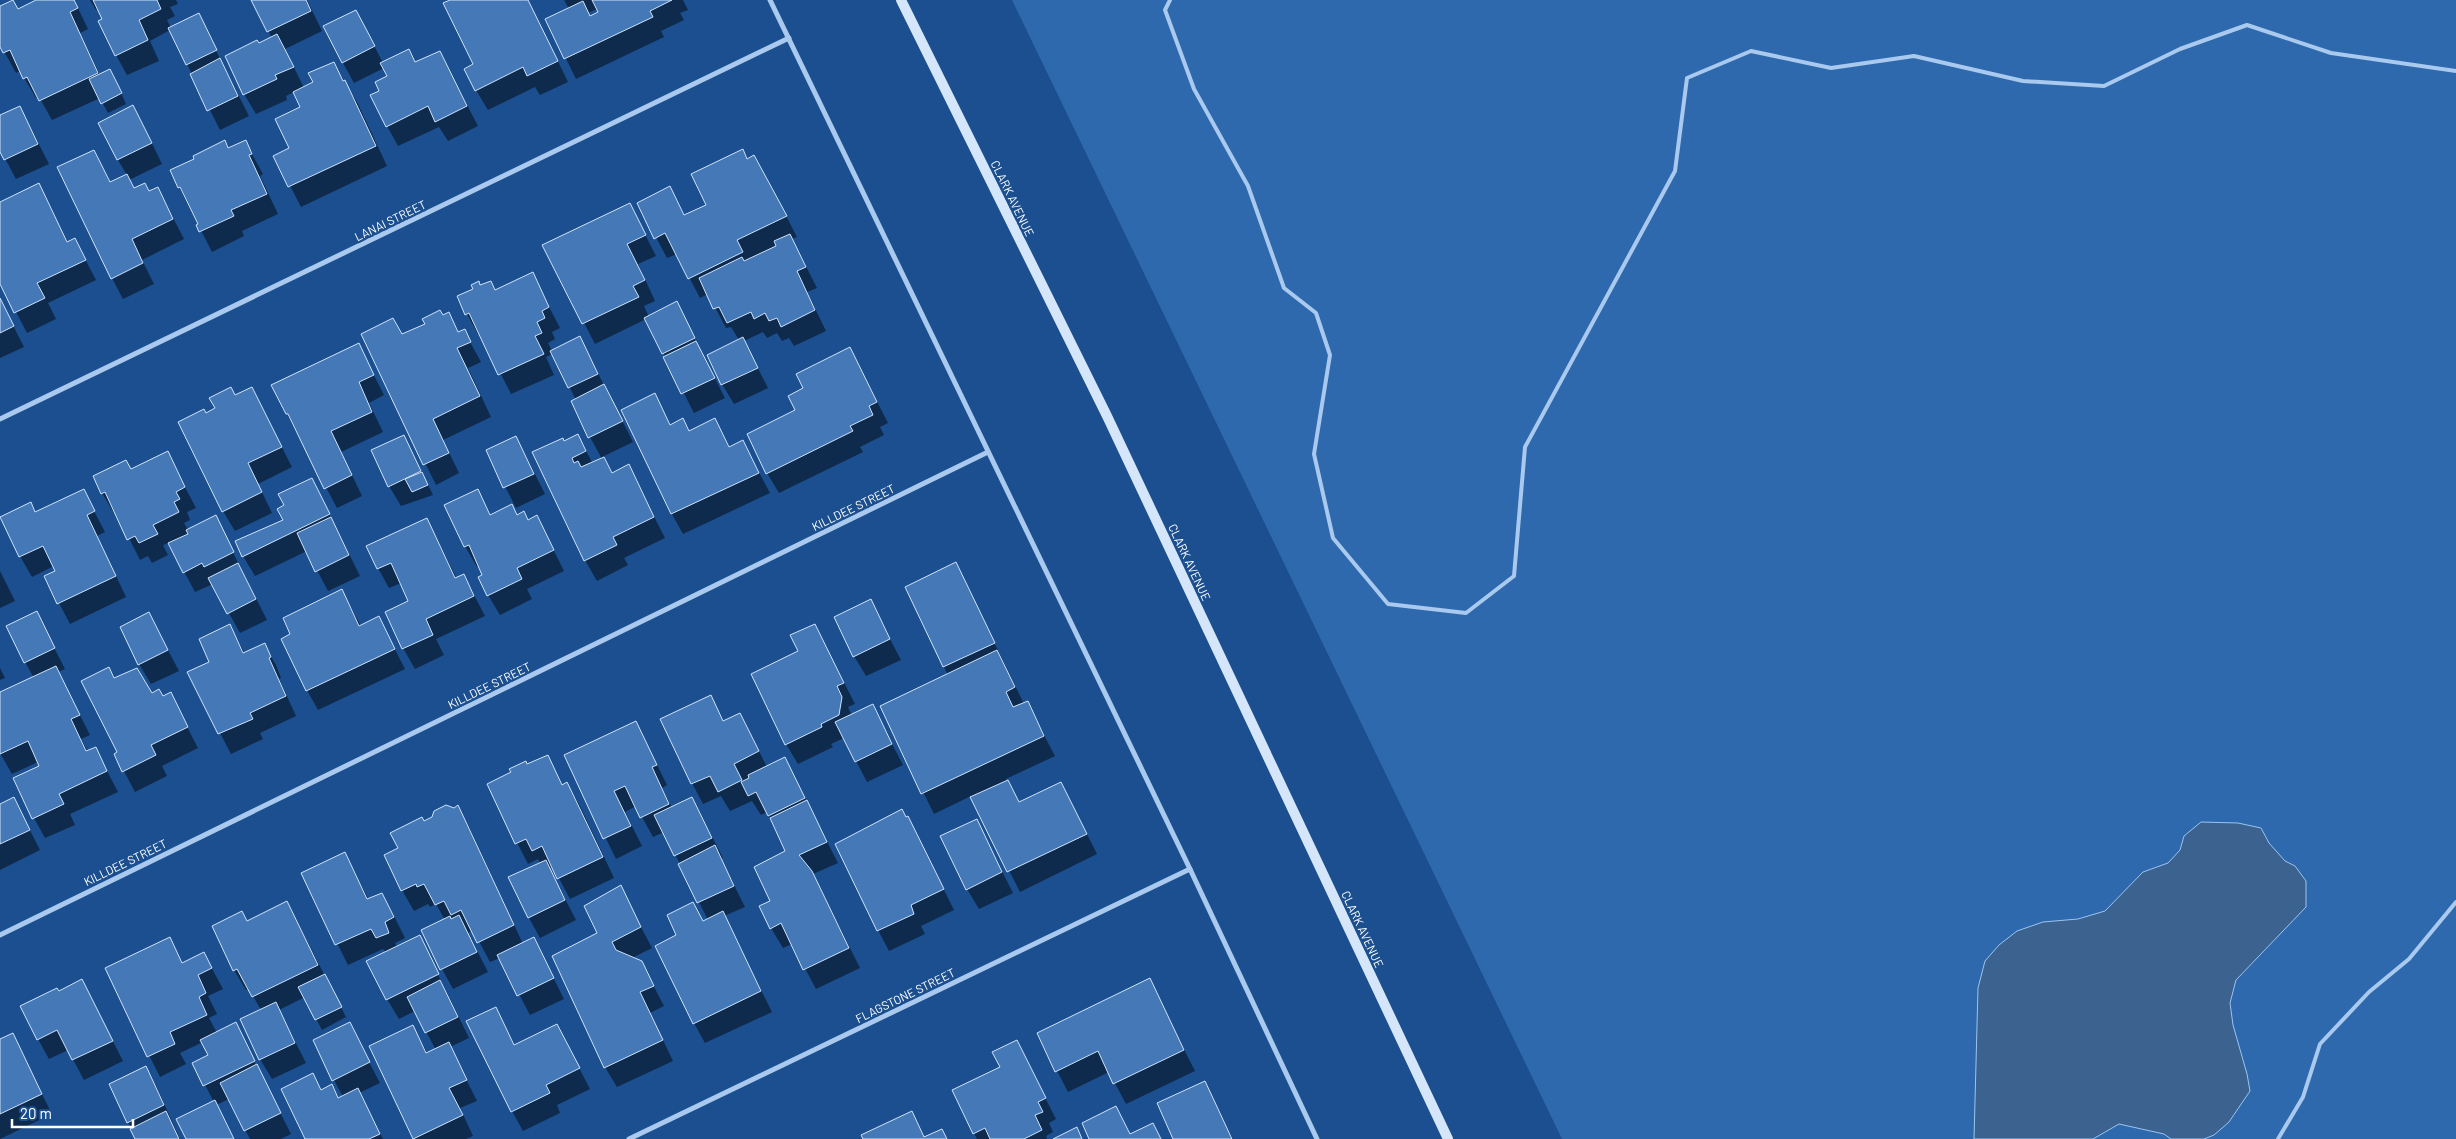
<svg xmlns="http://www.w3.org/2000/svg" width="2456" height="1139" font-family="Barlow,sans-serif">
<rect width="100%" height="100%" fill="#1b4f8f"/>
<polygon fill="#2e69ad" points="1012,0 2456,0 2456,1139 1562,1139"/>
<polygon fill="#3c6290" stroke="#9cc4f0" points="2201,822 2238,823 2261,828 2269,843 2285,861 2295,866 2306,881 2306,907 2236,980 2230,1003 2233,1025 2247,1074 2250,1091 2229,1122 2214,1135 2204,1139 2171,1139 2164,1134 2119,1124 2093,1139 1974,1139 1978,988 1985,961 1999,945 2017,931 2043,922 2078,919 2105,911 2143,872 2168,863 2180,850 2184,836"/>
<g fill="#0007" fill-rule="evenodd">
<polygon points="39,0 74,0 88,29 80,33 100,75 116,81 126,104 108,113 100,98 52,120 39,97 36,98 20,71 16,73 0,44 0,7 18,10"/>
<polygon points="90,0 176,0 178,4 170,7 175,16 167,20 171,28 198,15 249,116 220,130 170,30 150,41 159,61 127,75 116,55 99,9 96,10"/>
<polygon points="253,0 307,0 322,31 285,49 304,88 315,83 333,63 357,102 387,166 301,207 275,156 290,149 302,108 294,92 286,96 287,100 256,114 244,94 258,45 272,38"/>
<polygon points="453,0 528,0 568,82 540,95 535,87 488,110 476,90 474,65"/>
<path d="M564 0H683L688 10 680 13 684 20 661 31 664 37 576 79 547 20 569 9ZM597 9 599 13 591 17 588 13Z"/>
<polygon points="367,32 383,63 416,64 440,53 478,126 448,141 439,127 398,146 387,126 380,91 388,77 384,68 354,83 343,63"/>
<polygon points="20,107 49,164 16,179 0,149 0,117"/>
<polygon points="144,127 162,164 129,180 134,190 150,193 158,189 184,239 142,260 154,284 123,299 112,278 94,152 111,183 127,175 118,160"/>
<polygon points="245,142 263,174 260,176 278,214 242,231 244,236 212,252 179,187 228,150"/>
<polygon points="742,150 748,160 766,177 797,237 792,239 817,288 807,292 826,331 794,346 789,338 782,341 777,333 767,338 763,332 744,341 768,388 734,404 722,384 739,340 731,327 726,328 708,294 700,298 677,254 667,258 638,203 669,188 685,216 707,205"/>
<polygon points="38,185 68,243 75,240 96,280 48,303 56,319 27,333 0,281 0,204"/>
<polygon points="630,205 656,256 638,264 655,301 644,306 649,317 676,303 725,398 694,413 646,319 595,344 544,245"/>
<polygon points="532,274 560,328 552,332 555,339 548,343 552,351 580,338 633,442 602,457 612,474 628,466 665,538 624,558 628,565 597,581 585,560 563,442 578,436 593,464 602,459 590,437 576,400 553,354 546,357 554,375 511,394 480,333 478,334 467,314 480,286 495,291"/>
<polygon points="0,300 24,347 0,358"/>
<polygon points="448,314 459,333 464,331 481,362 468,368 491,417 443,440 459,473 436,485 362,334 402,336"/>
<polygon points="358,344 384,395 369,403 383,432 341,452 362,496 337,508 287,414"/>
<polygon points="850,349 888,423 880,427 884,435 860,447 863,452 779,493 767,473 805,389"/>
<polygon points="252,389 292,467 258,484 272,513 235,531 223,511 205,414"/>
<polygon points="654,395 671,426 683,420 690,432 715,420 730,448 743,442 770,493 683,534 672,514"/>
<polygon points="404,436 433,495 401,506 389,486"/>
<polygon points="516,437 545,494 516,508 487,451"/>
<polygon points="167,453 196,508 187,512 190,520 184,523 188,530 215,517 267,620 240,633 213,584 195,592 169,543 163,545 168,555 152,563 148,556 140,560 116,512 114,513 102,493 131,471"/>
<polygon points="312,479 360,576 328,591 307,551 255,576 243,556 284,521 286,506"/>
<polygon points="83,490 105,532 97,536 126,597 70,624 45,576 57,571 54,566 32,577 20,556 30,504 36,513"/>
<polygon points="478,491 491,516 517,516 528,521 537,517 564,571 527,589 532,599 500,615 488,595 479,565 477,567 465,546"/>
<polygon points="427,519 457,579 464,576 485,616 436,639 444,655 415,669 403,648 409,601 401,583 389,588 378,568"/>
<polygon points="956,564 1024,704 1027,703 1055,756 1006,779 1020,803 1061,783 1097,854 1020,892 971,796 934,814 881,707 948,675 944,667"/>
<polygon points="0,571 15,601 0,608"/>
<polygon points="342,591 361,626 379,618 405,669 318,710 307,690 292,635"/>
<polygon points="870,601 901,660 866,676 854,656"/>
<polygon points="36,613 65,669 58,672 90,735 81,739 88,752 95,748 118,792 70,814 75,825 45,838 34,818 41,767 38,762 12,774 0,753 0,693 34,678 25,662"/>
<polygon points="149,614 179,671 151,684 139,664"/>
<polygon points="815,625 855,704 848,707 852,716 872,706 903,765 867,782 844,738 831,744 833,747 798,764 786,744 800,652"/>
<polygon points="230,626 245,654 264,645 276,665 281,678 279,679 296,716 260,733 263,739 231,754 189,673 211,663"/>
<polygon points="0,668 5,678 0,680"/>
<polygon points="114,679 163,697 170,694 198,748 162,766 167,776 135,792 115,754 119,753"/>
<polygon points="710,697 724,722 740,714 767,767 785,759 838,863 813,874 860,968 816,989 792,944 783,948 771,928 772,901 787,852 767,812 761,815 752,801 730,811 721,796 703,804 692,783"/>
<polygon points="636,723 667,785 662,788 672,808 692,798 723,858 721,859 745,907 724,916 772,1012 705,1043 694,1023 703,922 708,920 664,832 653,837 636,806 625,812 642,846 616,859 565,755"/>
<polygon points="547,757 563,786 567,784 579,804 614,878 570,899 553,867 549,868 576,920 540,938 529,918 541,864 538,859 528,864 488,785"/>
<polygon points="14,799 40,850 0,870 0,805"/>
<polygon points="458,807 469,827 523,944 534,939 564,999 530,1015 500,958 490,962 473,930 468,933 488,972 453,989 442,969 445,920 436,904 430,907 428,904 414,911 402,890 400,848 424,823"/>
<polygon points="908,818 954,910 921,926 925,934 889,951 878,930"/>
<polygon points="976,820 1013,893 979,909 967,889"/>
<polygon points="344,853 369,900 382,894 393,914 405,938 395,943 397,947 419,936 469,1038 450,1047 477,1101 460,1108 473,1136 466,1139 414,1139 370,1047 413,1027 428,1054 436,1050 415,1011 399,1019 387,999 386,953 383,949 348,965 302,873"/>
<polygon points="620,887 652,948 632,958 641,962 664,1006 650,1013 673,1061 617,1087 605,1067 598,934"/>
<polygon points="287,902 346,1017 322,1030 305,997 279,1010 306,1063 272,1079 260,1059 261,1010 249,989 246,990 234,970 247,922"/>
<polygon points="169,939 183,964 204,954 223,989 208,996 217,1014 209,1018 217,1033 235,1024 291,1134 281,1139 250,1139 229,1099 216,1105 234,1139 187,1139 214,1102 194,1064 209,1056 203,1042 180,1053 186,1064 160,1077 106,969"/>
<polygon points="1149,980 1195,1071 1126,1104 1109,1072 1068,1092 1038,1034"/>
<polygon points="82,981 123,1061 84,1080 68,1050 49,1059 38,1039 59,992"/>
<polygon points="495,1009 515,1046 557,1026 590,1089 557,1105 560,1113 523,1131 512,1111"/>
<polygon points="349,1024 380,1083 359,1093 383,1139 306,1139 313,1075 322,1091 332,1086 339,1099 343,1097 334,1080"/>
<polygon points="12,1035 52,1114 0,1139 0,1041"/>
<polygon points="1016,1041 1056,1119 1049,1123 1053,1132 1046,1136 1047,1139 977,1139 974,1133 1001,1068"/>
<polygon points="145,1068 157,1088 180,1139 136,1139 128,1122"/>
<polygon points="1204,1082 1233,1139 1175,1139"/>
</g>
<g fill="#4478b7" stroke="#cfe3fa">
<polygon points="13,0 18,9 36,0 74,0 78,8 70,12 98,73 39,101 27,77 23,79 10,50 3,53 0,47 0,6"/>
<polygon points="93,0 157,0 161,9 139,20 148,40 115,56 98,21 102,19"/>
<polygon points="251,0 306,0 311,11 267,32"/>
<polygon points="450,0 528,0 558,61 527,76 523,67 475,91 464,69 473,64 443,3"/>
<polygon points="592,0 672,0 650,11 653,17 564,59 545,19 583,1 590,16 598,12"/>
<polygon points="356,10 375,46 342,63 323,26"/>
<polygon points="199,13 217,50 186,65 168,28"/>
<polygon points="277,34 294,67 275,75 277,79 243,95 225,56 257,40 259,43"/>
<polygon points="409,49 415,62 440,51 467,106 435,122 428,106 386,127 370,95 379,91 375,82 387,76 380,63"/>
<polygon points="220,58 238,96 207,111 190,74"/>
<polygon points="334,62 343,81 345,80 376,146 288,187 273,156 289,148 275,119 300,107 293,92 313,82 308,73"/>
<polygon points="110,69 122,93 101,104 89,79"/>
<polygon points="133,105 152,143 117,160 98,123"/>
<polygon points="20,106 38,144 4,160 0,152 0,115"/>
<polygon points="225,140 228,148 246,140 252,154 249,155 267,194 231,210 234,216 199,232 196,225 198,224 180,187 178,188 170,170 194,159 193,156"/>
<polygon points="743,149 747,159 754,155 787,216 737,240 743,252 688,279 665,233 654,239 637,203 670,186 684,215 706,205 691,174"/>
<polygon points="94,150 110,182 127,174 134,188 145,183 149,191 158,187 173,219 132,239 143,263 111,279 57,167"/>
<polygon points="39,183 67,242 75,238 86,260 37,283 45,298 14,313 0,284 0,202"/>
<polygon points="630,203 646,235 627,244 645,280 633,286 639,297 582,324 542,245"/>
<polygon points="790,234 806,267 797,271 815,310 781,327 777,318 769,321 765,313 754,319 751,312 727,323 719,307 713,309 699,278 742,257 744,261 776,246 774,241"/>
<polygon points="533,272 549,307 542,311 545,318 537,322 542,333 535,336 544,354 498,375 469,313 465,315 457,296 473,289 471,285 479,281 480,285 491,281 495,290"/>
<polygon points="0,298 14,326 0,333"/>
<polygon points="677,301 695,338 662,354 644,318"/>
<polygon points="440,310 443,315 449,312 458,332 465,329 471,342 457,348 480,396 433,419 449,453 423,465 361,334 393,318 402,334 425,324 422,319"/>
<polygon points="580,336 598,374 568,388 550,351"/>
<polygon points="743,337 758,368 721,385 707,355"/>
<polygon points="696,341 715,378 681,394 663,357"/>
<polygon points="359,343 374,375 359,382 372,412 331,431 352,475 324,489 288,414 286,414 271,385"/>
<polygon points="850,347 877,402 869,406 873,415 850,426 853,431 766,474 747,434 795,410 788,396 803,388 796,374"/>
<polygon points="604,384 623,421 588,438 571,401"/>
<polygon points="231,387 235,395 252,387 282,447 248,463 262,492 222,512 178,422 204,409 206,413 215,408 209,398"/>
<polygon points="655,393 670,425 683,418 689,431 715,418 729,447 743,440 759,473 671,514 621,410"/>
<polygon points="578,434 586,451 572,458 574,463 578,461 581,467 604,457 612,473 629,464 654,517 613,537 617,545 584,561 532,452 563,438 564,441"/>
<polygon points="404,435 421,471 388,487 371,450"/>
<polygon points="516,436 534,474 503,488 486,450"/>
<polygon points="168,451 185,487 176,492 180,499 174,502 179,512 153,525 158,534 139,543 135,536 127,540 105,492 101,494 93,476 126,460 131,469"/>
<polygon points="422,472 428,485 412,492 405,479"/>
<polygon points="312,478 330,514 242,557 235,541 283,520 277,509 284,505 278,494"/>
<polygon points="84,489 95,511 87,515 116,576 57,604 44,576 55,571 43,546 19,557 0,517 31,502 35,512"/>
<polygon points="478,489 490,515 512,504 517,515 524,511 528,520 537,515 554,550 517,568 522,579 487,596 478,577 482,575 469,545 464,547 444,505"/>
<polygon points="216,515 234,552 204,567 202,563 183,573 168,543 188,534 186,530"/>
<polygon points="331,517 349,555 315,572 297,533"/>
<polygon points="427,518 455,578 464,574 474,596 426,619 433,635 402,649 385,612 408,601 391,563 377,569 366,546"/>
<polygon points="956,562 995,643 943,667 905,587"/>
<polygon points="238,563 256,599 227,614 208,578"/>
<polygon points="342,589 359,626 379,616 395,649 306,691 281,639 290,634 283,618"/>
<polygon points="871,599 890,639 853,657 834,617"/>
<polygon points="37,611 55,648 24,663 6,626"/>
<polygon points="149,612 168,650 138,665 120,627"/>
<polygon points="230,624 243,653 265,643 271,657 269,658 286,696 250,713 253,719 218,734 187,672 209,662 199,639"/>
<polygon points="815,624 844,683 837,686 842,697 839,715 821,724 822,727 785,745 751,674 798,651 790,635"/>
<polygon points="997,650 1015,687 1006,692 1013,707 1028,701 1044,736 921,794 880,706"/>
<polygon points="56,666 80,715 71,719 86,751 96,747 107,771 59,794 64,804 32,819 13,778 39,766 28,741 0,754 0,692"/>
<polygon points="109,667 114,678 137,668 152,693 159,689 163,696 171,692 188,727 151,745 156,755 122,772 114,754 117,752 81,681"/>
<polygon points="711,695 723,721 740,713 759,751 734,764 742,780 718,792 710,776 691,784 660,719"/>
<polygon points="873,704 892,744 855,762 835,722"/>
<polygon points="636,721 657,765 652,767 669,804 640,818 625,786 614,791 631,826 603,839 564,755"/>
<polygon points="548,755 562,785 567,782 603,857 557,879 542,846 532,851 526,839 515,844 487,784 511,772 509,769 526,761 527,764"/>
<polygon points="785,757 805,798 768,816 756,792 748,796 741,782 749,778 748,775"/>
<polygon points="1008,780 1019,802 1061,782 1087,834 1007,872 970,797"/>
<polygon points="14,797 30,830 0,844 0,804"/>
<polygon points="692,797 712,838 674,856 654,815"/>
<polygon points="807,800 827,842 799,855 812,871 849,948 803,970 781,923 770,929 759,906 770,901 754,867 785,851 770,818"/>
<polygon points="446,805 454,808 458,805 514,925 477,943 461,910 451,915 444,901 435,905 424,884 417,887 416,884 401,891 384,855 398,848 390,833 422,817 424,821 432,817 434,811"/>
<polygon points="902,809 906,817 908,816 944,889 911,905 914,914 877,931 835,844"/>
<polygon points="977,819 1002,872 966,890 940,836"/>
<polygon points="715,845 734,886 697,903 678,864"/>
<polygon points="345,852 367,899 382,893 394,917 385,922 389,933 376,938 371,929 335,945 301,873"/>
<polygon points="546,860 565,900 528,918 508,877"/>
<polygon points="621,885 641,927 612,942 616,950 642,961 654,986 640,992 663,1040 604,1068 552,956 597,933 584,906"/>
<polygon points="287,901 318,965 252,997 237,969 233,971 212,926 242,911 247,921"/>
<polygon points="693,902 703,921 723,911 761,991 693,1024 655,946 676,935 667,915"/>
<polygon points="459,915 477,952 440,970 421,930 450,916 451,919"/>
<polygon points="420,935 439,974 386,1000 366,961"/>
<polygon points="170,937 182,963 204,952 212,968 198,975 206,993 199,997 207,1015 170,1032 175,1044 147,1057 105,968"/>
<polygon points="534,937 554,978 517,996 497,955"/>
<polygon points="325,974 342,1007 315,1020 298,987"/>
<polygon points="1150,978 1184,1050 1113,1084 1098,1051 1055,1072 1037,1033"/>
<polygon points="82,979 113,1041 72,1060 57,1030 37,1040 20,1006 57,988 59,991"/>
<polygon points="440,980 458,1017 425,1033 407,997"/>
<polygon points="276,1002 295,1043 259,1060 240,1019"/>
<polygon points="496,1007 514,1045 557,1024 580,1068 546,1085 550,1093 511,1112 466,1021"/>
<polygon points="236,1022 255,1061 203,1086 192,1063 208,1055 200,1040"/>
<polygon points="350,1022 370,1062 332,1081 313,1040"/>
<polygon points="413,1025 426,1053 449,1042 467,1080 449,1088 463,1115 413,1139 369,1046"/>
<polygon points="13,1033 42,1094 0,1114 0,1039"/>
<polygon points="1017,1040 1046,1098 1038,1102 1043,1112 1035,1115 1042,1130 1024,1139 990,1139 985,1128 973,1134 952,1090 1000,1067 992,1052"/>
<polygon points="257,1064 281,1113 244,1131 220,1083"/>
<polygon points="146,1066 164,1105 127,1123 109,1084"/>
<polygon points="313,1073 321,1090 332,1084 338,1098 358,1088 380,1134 369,1139 305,1139 281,1089"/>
<polygon points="1205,1081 1232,1139 1173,1139 1157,1103"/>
<polygon points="215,1100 234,1139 186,1139 176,1119"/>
<polygon points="1116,1106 1130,1134 1153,1123 1161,1139 1089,1139 1082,1123"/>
<polygon points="166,1111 179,1139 135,1139 130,1129"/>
<polygon points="912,1111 924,1137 942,1129 947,1139 863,1139 861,1135"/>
<polygon points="1077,1127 1082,1139 1053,1139"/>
</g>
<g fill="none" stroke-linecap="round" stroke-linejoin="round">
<g stroke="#a9c9ee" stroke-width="4">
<polyline points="1170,0 1165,10 1194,89 1248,186 1284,288 1316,313 1330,355 1314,454 1333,538 1388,604 1466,613 1514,576 1525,447 1675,171 1687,78 1751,51 1831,68 1914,56 2023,81 2104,86 2180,49 2247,25 2331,53 2456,71"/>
<polyline points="2278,1139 2303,1097 2320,1044 2369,992 2409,959 2456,902"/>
</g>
<g stroke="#a9c9ee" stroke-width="5">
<polyline points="770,0 1190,869 1317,1139"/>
<polyline points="0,419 789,38"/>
<polyline points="0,935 988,452"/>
<polyline points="629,1139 1190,869"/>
</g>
<polyline stroke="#d6e6fa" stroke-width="10" points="901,0 1107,416 1448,1139"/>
</g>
<g text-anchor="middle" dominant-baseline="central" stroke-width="4.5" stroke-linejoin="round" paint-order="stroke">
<g font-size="12" fill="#fff" stroke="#1b4f8f">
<text transform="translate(1013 198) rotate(64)">CLARK AVENUE</text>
<text transform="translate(390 220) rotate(-26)">LANAI STREET</text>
<text transform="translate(853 507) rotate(-26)">KILLDEE STREET</text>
<text transform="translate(1190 562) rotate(65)">CLARK AVENUE</text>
<text transform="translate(489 685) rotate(-26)">KILLDEE STREET</text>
<text transform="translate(125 862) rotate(-26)">KILLDEE STREET</text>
<text transform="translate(1363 929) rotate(65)">CLARK AVENUE</text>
<text transform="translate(905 995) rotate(-26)">FLAGSTONE STREET</text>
</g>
</g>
<path d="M12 1119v8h121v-8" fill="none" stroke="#ffffff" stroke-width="2.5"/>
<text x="20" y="1119" font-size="15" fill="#ffffff" stroke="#1b4f8f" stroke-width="4" paint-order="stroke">20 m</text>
</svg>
